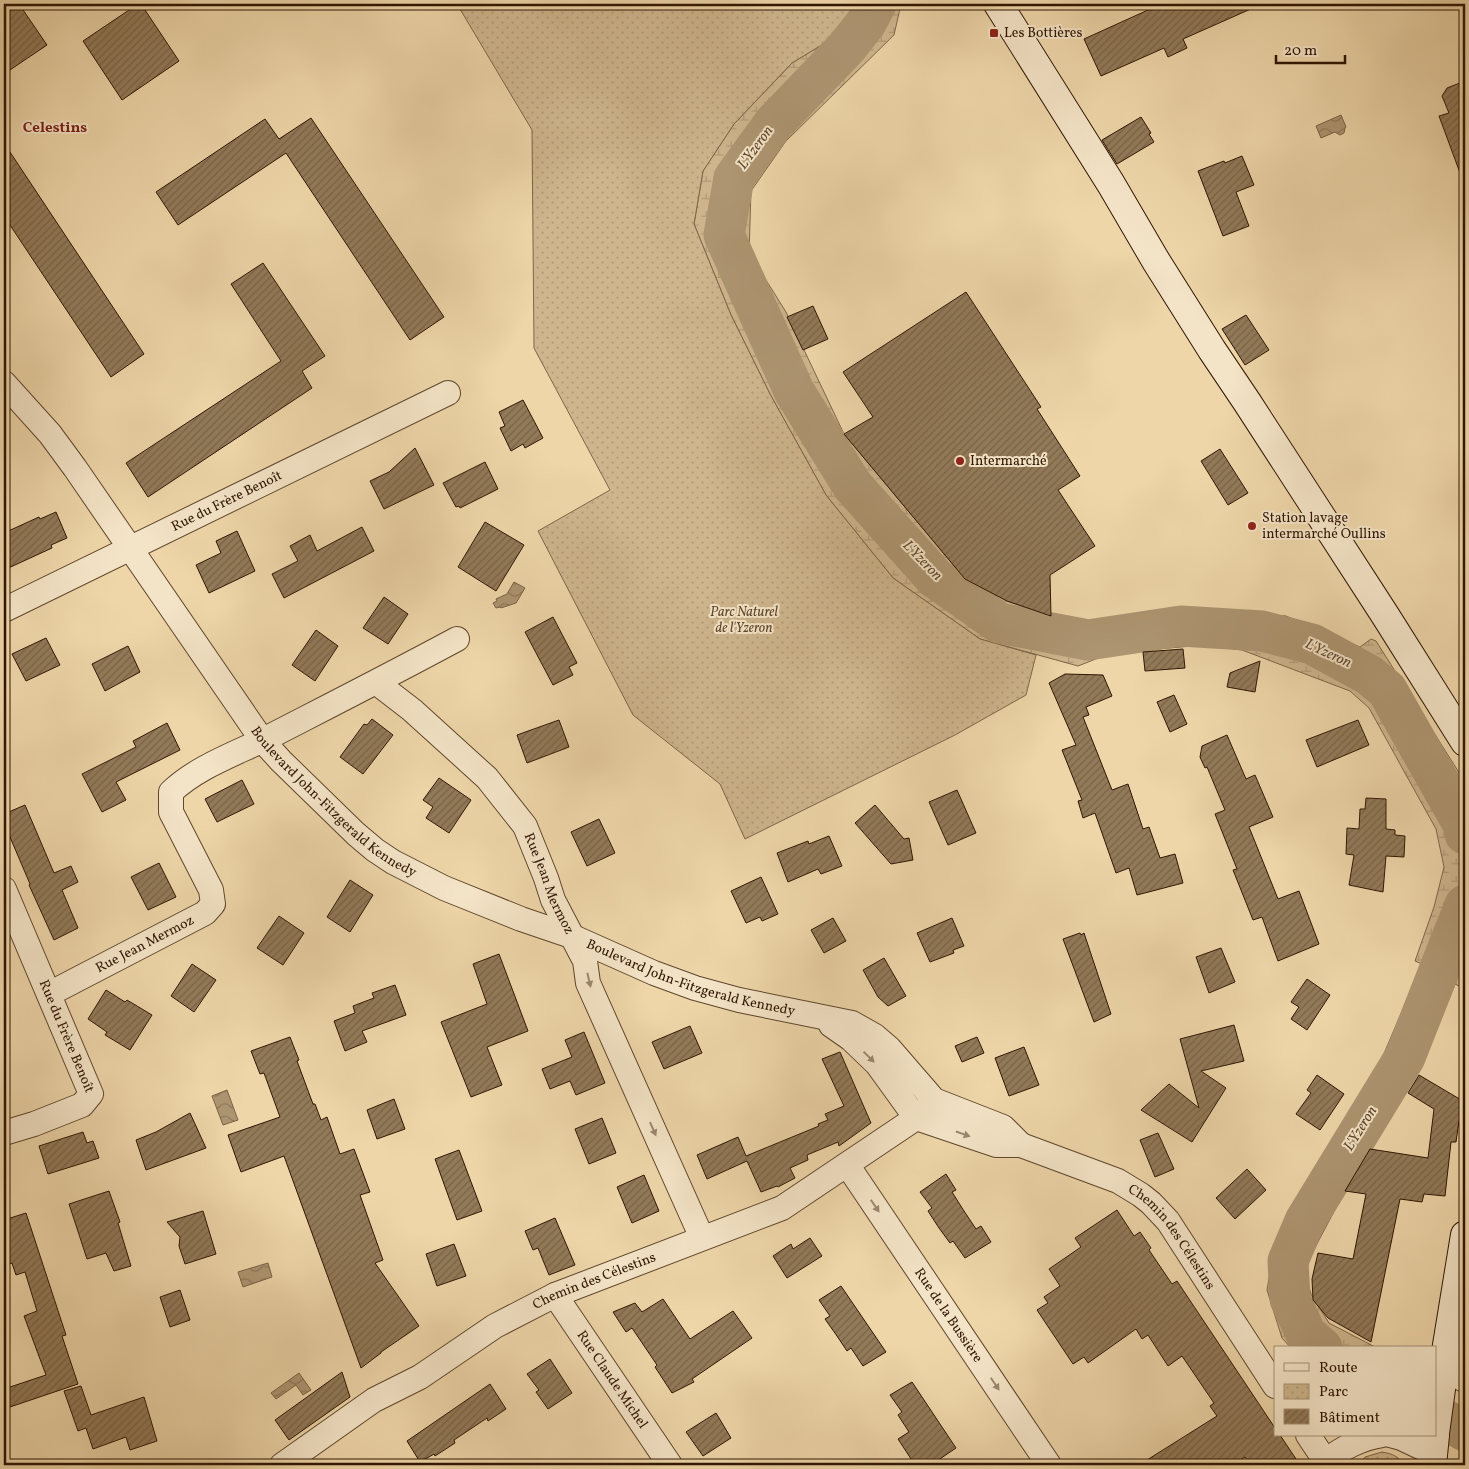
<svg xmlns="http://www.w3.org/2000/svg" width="1469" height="1469" font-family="Vollkorn,serif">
<defs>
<pattern id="wetland-marsh" width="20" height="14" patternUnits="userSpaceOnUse" patternTransform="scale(1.25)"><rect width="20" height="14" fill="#ceb58d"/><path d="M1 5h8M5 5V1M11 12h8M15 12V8" fill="none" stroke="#b19b78"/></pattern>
<pattern id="park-dots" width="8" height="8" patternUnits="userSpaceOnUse" patternTransform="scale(1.25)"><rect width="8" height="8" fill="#ceb58d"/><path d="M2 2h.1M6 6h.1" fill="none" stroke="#b19b78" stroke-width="1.8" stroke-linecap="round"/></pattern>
<pattern id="water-waves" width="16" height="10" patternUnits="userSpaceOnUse" patternTransform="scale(1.25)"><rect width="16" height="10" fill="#ad9571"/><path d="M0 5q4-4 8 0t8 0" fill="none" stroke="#8d795b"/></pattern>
<pattern id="building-hatch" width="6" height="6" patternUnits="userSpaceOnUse" patternTransform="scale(1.25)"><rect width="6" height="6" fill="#927a59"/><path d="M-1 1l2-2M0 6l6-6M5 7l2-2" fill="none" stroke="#786347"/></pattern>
</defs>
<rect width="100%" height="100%" fill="#eed6a9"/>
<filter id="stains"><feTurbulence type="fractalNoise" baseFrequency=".004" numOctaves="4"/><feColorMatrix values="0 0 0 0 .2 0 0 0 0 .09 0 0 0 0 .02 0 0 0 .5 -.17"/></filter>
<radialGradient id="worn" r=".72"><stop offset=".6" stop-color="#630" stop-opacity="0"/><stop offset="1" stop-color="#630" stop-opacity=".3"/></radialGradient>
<polygon fill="url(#wetland-marsh)" stroke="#7e6648" points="858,4 901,4 894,35 786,141 751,191 749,253 786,312 844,434 965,579 1007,601 1051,616 1095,623 1187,607 1286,616 1360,647 1371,639 1376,641 1465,782 1465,989 1455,984 1419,1072 1367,1149 1309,1259 1306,1277 1311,1294 1329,1323 1377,1348 1291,1348 1282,1338 1267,1290 1274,1249 1292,1210 1377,1070 1422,964 1415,961 1434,907 1444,867 1436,829 1369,708 1350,691 1242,650 1204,645 1111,653 1078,666 980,639 893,578 826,495 770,394 731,315 694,224 703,171 734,124 792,63 825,43 854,16"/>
<g fill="url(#park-dots)" stroke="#7e6648">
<polygon points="457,4 858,4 854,16 825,43 792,63 734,124 703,171 694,224 731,315 770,394 826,495 893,578 980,639 1036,655 1026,695 955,735 745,839 720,784 633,715 538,531 610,490 534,348 532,130"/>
<path d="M1382 1452C1393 1454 1398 1456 1404 1465H1360L1365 1457Z"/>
</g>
<g fill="url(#water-waves)" stroke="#7b6245">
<polygon points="1341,115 1346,127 1345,128 1344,133 1340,135 1335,132 1321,138 1316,126"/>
<polygon points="514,582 525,588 516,603 501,608 500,607 496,608 493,603 497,601 496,599 507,594"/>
<polygon points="227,1090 238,1120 223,1125 212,1096"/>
<polygon points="268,1263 272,1277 243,1287 238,1272"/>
<polygon points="299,1373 311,1390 303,1395 296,1385 276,1399 271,1393"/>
</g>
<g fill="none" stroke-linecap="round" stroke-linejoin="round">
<g stroke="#ad9571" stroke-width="41">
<polyline points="876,4 866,23 847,47 774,123 734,178 724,235 794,391 852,485 935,578 999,623 1088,640 1181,626 1262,631 1312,644 1369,675 1387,690 1463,824 1465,834"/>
<polyline points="1322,1348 1306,1334 1290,1299 1288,1261 1305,1221 1405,1057 1465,905"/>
<polyline points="1435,1414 1465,1431"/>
</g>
</g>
<g fill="url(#building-hatch)" stroke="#2f1603">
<polygon points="4,4 19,4 47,45 4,74"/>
<polygon points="138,4 141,4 179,61 122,100 83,41"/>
<polygon points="1166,4 1262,4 1183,39 1187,48 1168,57 1164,48 1101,76 1084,39 1148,10 1158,9"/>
<polygon points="1465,81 1465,181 1463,181 1439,116 1449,113 1442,96 1447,88"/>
<polygon points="1141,117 1151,133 1149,134 1154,142 1117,164 1102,140"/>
<polygon points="311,118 444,317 410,340 286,153 178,225 156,192 265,119 279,139"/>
<polygon points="4,143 144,354 111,377 4,216"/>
<polygon points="1242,156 1254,185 1236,192 1249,226 1223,236 1198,171 1224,161 1225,163"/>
<polygon points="263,263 325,356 302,371 312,388 148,497 126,463 281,361 231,284"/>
<polygon points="966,292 1041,407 1037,409 1080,476 1058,490 1095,546 1050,575 1051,616 1007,601 965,579 844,434 873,417 843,372"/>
<polygon points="813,306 828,339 803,350 787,317"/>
<polygon points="1246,315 1269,350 1245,365 1222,329"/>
<polygon points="523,400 543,438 525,448 523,444 511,451 500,428 505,426 499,412"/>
<polygon points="415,448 434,485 384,509 370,481 389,472"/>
<polygon points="1220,449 1248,493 1228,505 1201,461"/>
<polygon points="485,462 498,489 460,508 459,506 456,507 443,483"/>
<polygon points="56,512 67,538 51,545 52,548 4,570 4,533 39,517 40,519"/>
<polygon points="485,522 524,545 496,591 458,567"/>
<polygon points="362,527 374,551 284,598 272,574 298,561 290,546 310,535 317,551"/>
<polygon points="237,531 255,571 209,593 196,565 221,553 216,541"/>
<polygon points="384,597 408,614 388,644 363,628"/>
<polygon points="553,617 577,663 569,667 573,675 553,685 525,632"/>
<polygon points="316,630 338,646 315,681 292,665"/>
<polygon points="46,638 60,665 26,681 12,654"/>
<polygon points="128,646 140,672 105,691 92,664"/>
<polygon points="1183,649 1185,668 1145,671 1143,652"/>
<polygon points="1260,661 1255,692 1227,687 1230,673"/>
<polygon points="1065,674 1103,675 1112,696 1086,707 1089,715 1083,717 1112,790 1128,784 1143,829 1149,827 1160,858 1175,854 1183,883 1137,895 1129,868 1116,873 1095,813 1083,818 1078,801 1082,800 1062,750 1076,745 1049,683"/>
<polygon points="1174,695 1187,724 1170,732 1157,702"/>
<polygon points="372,719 393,735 363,774 340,757 364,724 367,725"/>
<polygon points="559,720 569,747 527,763 517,735"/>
<polygon points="1358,720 1369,745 1317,767 1306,740"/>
<polygon points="167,723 180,750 116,782 126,800 102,812 82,774 136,747 133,741"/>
<polygon points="1227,735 1246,779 1255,775 1273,817 1249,827 1278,899 1299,891 1319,944 1278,961 1262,917 1253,920 1233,870 1237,869 1215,814 1225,810 1207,767 1205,768 1200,757 1202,746"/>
<polygon points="439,778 471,800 449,833 426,818 433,807 423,800"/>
<polygon points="242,780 254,804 217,822 205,799"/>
<polygon points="957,790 976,833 948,845 929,802"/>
<polygon points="1366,798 1386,799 1386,829 1395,830 1395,835 1405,836 1404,857 1386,856 1383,892 1349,885 1354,855 1346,854 1347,828 1359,829 1360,809 1365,809"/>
<polygon points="25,805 54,873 71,866 78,882 62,890 78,928 54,940 29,885 30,884 4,823 4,814"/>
<polygon points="875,805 904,839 909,838 913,860 891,864 855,823"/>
<polygon points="599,819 615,853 587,866 571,832"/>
<polygon points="829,836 842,866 821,874 818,869 788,882 777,853 808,841 809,844"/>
<polygon points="159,863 176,897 148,910 131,877"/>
<polygon points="761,877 778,914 762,921 760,917 746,923 731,891"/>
<polygon points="350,880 373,895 350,932 327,917"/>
<polygon points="279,916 304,933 283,965 257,948"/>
<polygon points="833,918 846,941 824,953 811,930"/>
<polygon points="952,918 964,946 953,950 954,953 930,962 917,933"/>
<polygon points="1080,933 1081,935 1084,933 1111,1014 1094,1022 1063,939"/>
<polygon points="1221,948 1235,982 1209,993 1196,957"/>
<polygon points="499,954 528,1031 487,1047 502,1085 471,1097 441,1022 487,1004 473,964"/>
<polygon points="884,958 906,996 888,1006 878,997 863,970"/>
<polygon points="192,964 216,980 194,1012 171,996"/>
<polygon points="1307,979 1330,995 1307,1030 1291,1019 1299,1007 1291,1002"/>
<polygon points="395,985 406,1015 362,1031 367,1042 345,1051 334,1021 355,1013 353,1006 374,998 372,993"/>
<polygon points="106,990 125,1002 127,1000 152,1015 130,1050 105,1035 107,1032 88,1019"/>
<polygon points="1234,1025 1244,1061 1201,1071 1226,1088 1192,1142 1141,1110 1169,1084 1199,1108 1180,1039"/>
<polygon points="690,1026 702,1053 664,1069 652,1042"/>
<polygon points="584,1032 605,1083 576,1095 570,1081 550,1089 542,1069 572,1057 565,1040"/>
<polygon points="290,1037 299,1060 297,1061 313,1104 315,1104 321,1120 327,1117 340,1154 354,1149 370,1192 360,1195 383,1260 375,1263 419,1326 381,1352 381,1353 361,1368 284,1156 241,1172 228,1135 280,1117 264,1073 260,1074 251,1051"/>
<polygon points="977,1037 984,1053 962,1062 955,1046"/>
<polygon points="1024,1047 1039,1085 1009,1096 995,1058"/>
<polygon points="840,1052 871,1123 839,1146 838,1142 807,1155 808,1160 790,1168 795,1178 778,1187 777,1186 761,1192 747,1161 707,1179 697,1155 738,1137 746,1156 819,1126 818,1124 828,1120 825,1114 844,1106 822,1059"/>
<polygon points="1317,1075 1344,1094 1320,1130 1296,1114 1311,1093 1307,1090"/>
<polygon points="1419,1075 1463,1101 1461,1121 1459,1121 1456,1142 1451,1142 1445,1196 1424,1194 1422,1202 1400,1199 1371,1342 1328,1318 1313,1300 1312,1279 1318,1253 1353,1259 1366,1194 1345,1191 1370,1149 1428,1158 1434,1109 1408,1093"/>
<polygon points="394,1099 405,1129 377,1139 367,1110"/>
<polygon points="190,1113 206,1148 146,1170 136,1140 156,1132"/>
<polygon points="602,1118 616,1153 589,1164 575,1129"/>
<polygon points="83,1132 87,1143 93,1141 99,1158 48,1174 39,1146"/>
<polygon points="1158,1133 1174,1169 1155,1177 1140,1140"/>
<polygon points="459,1150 482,1211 457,1220 435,1159"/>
<polygon points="1247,1169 1266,1190 1235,1219 1216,1198"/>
<polygon points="946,1174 956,1190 952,1192 964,1211 976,1229 981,1226 991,1242 965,1258 953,1241 950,1243 939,1228 928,1211 932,1208 920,1192"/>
<polygon points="644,1175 659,1211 632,1223 617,1187"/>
<polygon points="109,1191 120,1222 118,1223 131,1266 114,1271 106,1253 87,1259 69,1204"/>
<polygon points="1117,1210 1134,1236 1140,1232 1151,1248 1149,1250 1172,1284 1177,1281 1275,1428 1275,1435 1280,1435 1300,1465 1250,1465 1245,1457 1233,1465 1139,1465 1217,1416 1210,1406 1214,1403 1182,1356 1168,1366 1148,1335 1142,1339 1136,1329 1088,1363 1084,1357 1073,1364 1037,1310 1048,1303 1044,1297 1060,1286 1049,1269 1081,1247 1075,1238"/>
<polygon points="203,1211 216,1254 185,1264 179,1246 180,1237 167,1222"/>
<polygon points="26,1213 66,1335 62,1336 78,1384 4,1409 4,1389 46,1375 24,1316 37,1311 25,1272 16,1275 12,1263 4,1266 4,1220"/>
<polygon points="555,1218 575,1265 549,1275 538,1248 533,1250 525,1231"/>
<polygon points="810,1238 822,1256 787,1278 773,1256 791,1244 793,1249"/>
<polygon points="454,1244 466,1276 437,1286 426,1254"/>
<polygon points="841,1286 886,1352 863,1366 851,1348 847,1351 837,1336 825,1319 830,1316 819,1300"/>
<polygon points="180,1290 190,1320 170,1327 160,1297"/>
<polygon points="663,1299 690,1339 733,1311 752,1338 692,1379 694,1382 672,1393 655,1367 657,1365 632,1328 626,1332 613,1312 635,1303 642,1312"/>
<polygon points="550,1359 572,1393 548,1409 536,1392 539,1390 527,1374"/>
<polygon points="342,1372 350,1397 289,1440 275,1420"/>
<polygon points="912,1382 956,1448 931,1465 915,1465 898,1439 909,1432 898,1415 902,1412 890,1395"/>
<polygon points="490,1384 506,1409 488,1421 487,1418 454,1440 455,1443 435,1456 434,1454 420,1462 407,1441"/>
<polygon points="81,1386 91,1415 144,1397 157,1441 130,1450 126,1437 93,1449 86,1428 78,1431 64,1391"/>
<polygon points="716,1413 731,1438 703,1456 686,1432"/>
</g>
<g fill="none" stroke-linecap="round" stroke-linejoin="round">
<g stroke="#5f462c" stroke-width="26">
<g id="minor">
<path id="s1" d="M4 383 50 434 75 468 262 740 281 761 356 834 375 850 393 862 444 888 521 919 571 936 654 973 695 988 739 1000 852 1023 875 1036 889 1048 934 1100 1003 1127 1021 1145"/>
<path id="s2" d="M4 610 448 393"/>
<path id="s3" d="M377 683 412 710 487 778 525 826 546 878 553 900 585 961 588 983 702 1238"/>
<path id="s4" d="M4 889 91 1094 82 1105 34 1124 4 1133"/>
<path id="s5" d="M49 994 205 913 213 904 211 890 171 812V792C197 767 235 754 267 738 331 705 394 673 457 639"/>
<path id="s6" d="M831 1025 851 1039 877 1064 916 1118 996 1145H1021L1118 1181 1141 1195 1151 1203 1168 1221 1275 1386"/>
<path id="s7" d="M848 1166 1049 1465"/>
<path id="s8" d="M555 1295 670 1465"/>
<polyline points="1308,1435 1328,1465"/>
<polyline points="1390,1435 1401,1438 1433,1453"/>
<path d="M1325 1461C1342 1449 1360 1438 1382 1435"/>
<path id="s9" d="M282 1465 374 1400 420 1377 495 1326 555 1295 782 1208 916 1118 934 1100"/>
</g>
</g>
<g stroke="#5f462c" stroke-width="30">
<polyline id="tertiary" points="1444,1366 1465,1378"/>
</g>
<g stroke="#2f1603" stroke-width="30">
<g id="secondary">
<polyline points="998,4 1111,184 1156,261 1212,350 1247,402 1385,615 1465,742"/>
<polyline points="1435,1433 1447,1345 1465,1235"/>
<polyline points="1432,1465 1435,1435"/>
</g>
</g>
<use href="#minor" stroke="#f4e4c7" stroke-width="24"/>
<use href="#tertiary" stroke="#f4e4c7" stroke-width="28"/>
<use href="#secondary" stroke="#f4e4c7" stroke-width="28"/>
</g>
<defs><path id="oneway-solid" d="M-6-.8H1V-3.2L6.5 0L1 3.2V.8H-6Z" transform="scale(1.25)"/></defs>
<g fill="#9b876f">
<use href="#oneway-solid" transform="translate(589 980) rotate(77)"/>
<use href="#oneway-solid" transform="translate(869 1057) rotate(44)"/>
<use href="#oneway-solid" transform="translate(653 1129) rotate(66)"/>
<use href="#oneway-solid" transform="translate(963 1134) rotate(19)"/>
<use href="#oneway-solid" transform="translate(875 1206) rotate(56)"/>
<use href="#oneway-solid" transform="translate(995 1384) rotate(56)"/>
</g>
<g fill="#8f2418" stroke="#f4e4c7" stroke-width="2">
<rect x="989" y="28" width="10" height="10" rx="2.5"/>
<circle cx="960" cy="461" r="5"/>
<circle cx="1252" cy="526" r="5"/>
</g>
<g text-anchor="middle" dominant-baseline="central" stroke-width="4" stroke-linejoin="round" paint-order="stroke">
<g font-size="14" fill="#2f1603" stroke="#f4e4c7" text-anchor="start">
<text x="1004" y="33">Les Bottières</text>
<text x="970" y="461">Intermarché</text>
<text x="1262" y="518">Station lavage<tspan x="1262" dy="16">intermarché Oullins</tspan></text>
</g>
<g font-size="14" fill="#2f1603" stroke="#f4e4c7">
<text stroke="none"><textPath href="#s2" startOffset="248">Rue du Frère Benoît</textPath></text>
<text stroke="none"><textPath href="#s1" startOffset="536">Boulevard John-Fitzgerald Kennedy</textPath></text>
<text stroke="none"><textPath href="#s3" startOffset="269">Rue Jean Mermoz</textPath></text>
<text stroke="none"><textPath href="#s5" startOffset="108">Rue Jean Mermoz</textPath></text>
<text stroke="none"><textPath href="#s1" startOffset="941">Boulevard John-Fitzgerald Kennedy</textPath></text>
<text stroke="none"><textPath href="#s4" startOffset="160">Rue du Frère Benoît</textPath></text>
<text stroke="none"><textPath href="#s6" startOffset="419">Chemin des Célestins</textPath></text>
<text stroke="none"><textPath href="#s9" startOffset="364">Chemin des Célestins</textPath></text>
<text stroke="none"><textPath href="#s7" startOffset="180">Rue de la Bussière</textPath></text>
<text stroke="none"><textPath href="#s8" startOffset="102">Rue Claude Michel</textPath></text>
</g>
<g font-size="14" font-style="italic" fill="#5f462c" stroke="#f4e4c7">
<text x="744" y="612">Parc Naturel<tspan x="744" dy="16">de l'Yzeron</tspan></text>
</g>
<g font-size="15" font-weight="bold" fill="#7a1f14" stroke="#f4e4c7">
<text x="55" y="128">Celestins</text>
</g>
<g font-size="15" font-style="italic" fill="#61492f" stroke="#f4e4c7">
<text transform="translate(756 148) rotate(-54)">L'Yzeron</text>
<text transform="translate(922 561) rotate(46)">L'Yzeron</text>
<text transform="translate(1328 654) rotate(25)">L'Yzeron</text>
<text transform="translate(1361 1129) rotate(-58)">L'Yzeron</text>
</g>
</g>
<rect width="1469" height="1469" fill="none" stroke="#eed6a9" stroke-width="20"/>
<rect x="5" y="5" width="1459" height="1459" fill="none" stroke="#2f1603" stroke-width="2.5"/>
<rect x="10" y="10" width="1449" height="1449" fill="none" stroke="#2f1603"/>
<rect x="1274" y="1346" width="162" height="90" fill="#f4e4c7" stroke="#a59279"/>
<rect x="1284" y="1363" width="25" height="8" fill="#f4e4c7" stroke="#a59279"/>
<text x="1319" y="1372" font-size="15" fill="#2f1603">Route</text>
<rect x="1284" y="1384" width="25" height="15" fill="url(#park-dots)" stroke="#a59279"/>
<text x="1319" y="1396" font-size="15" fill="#2f1603">Parc</text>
<rect x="1284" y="1409" width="25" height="15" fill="url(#building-hatch)" stroke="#a59279"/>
<text x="1319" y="1422" font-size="15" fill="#2f1603">Bâtiment</text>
<path d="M1276 55v8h69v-8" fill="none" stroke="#2f1603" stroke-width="2.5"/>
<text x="1284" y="55" font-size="15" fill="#2f1603" stroke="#f4e4c7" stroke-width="4" paint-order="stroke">20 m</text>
<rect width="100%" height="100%" filter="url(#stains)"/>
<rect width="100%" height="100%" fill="url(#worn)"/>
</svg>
